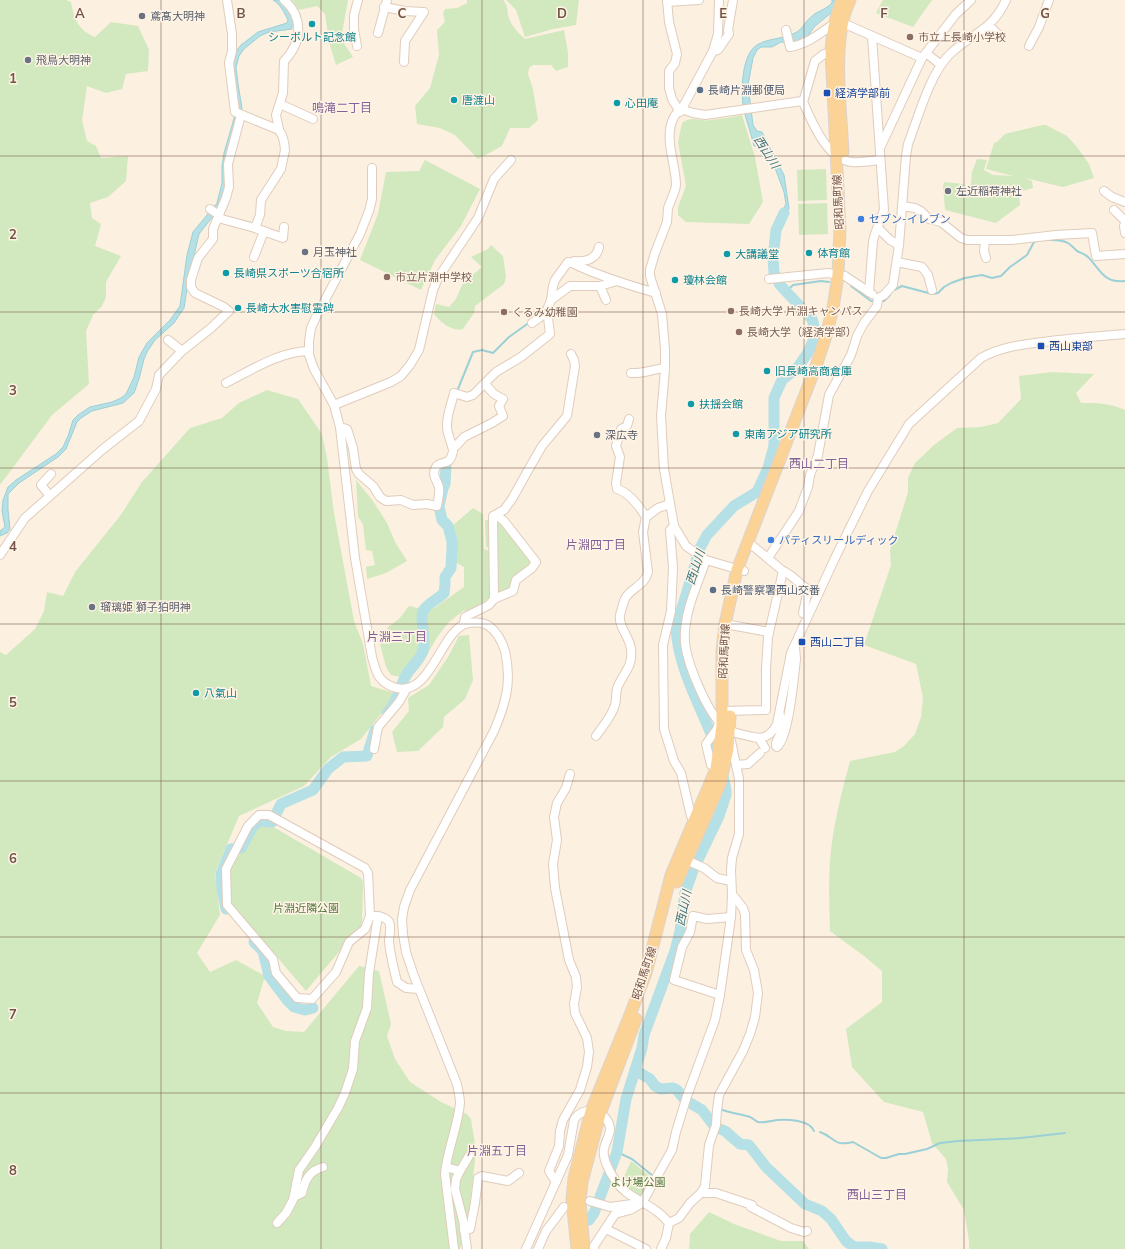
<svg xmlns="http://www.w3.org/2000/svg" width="1125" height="1249" font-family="Mulish,'Noto Sans JP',sans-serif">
<rect width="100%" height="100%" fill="#fcf0e0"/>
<g fill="#d2e9bf">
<path d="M0 0H66L71 2C74 19 78 30 95 37L111 22 138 26 149 50 148 71 126 74 122 89 106 93 87 86 82 120 87 141 96 146 101 158 128 156 126 181 108 197 90 203 92 218 101 224 95 246 121 256 106 282V297L102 306 93 315 86 331 89 384 52 415 0 485Z"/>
<polygon points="292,0 348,0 341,39 353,57 336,65 329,42 325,14 317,6 299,10"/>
<path d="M467 0H503C508 6 507 8 508 15 510 24 518 33 525 39L564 30 568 53V67L556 71 551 65H533L529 68 528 74 533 89 538 120 529 128H510L502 146 478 159 455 135 440 128 417 124 415 106 430 88 439 55 437 30 445 22 443 13 445 9 457 8 467 3Z"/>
<polygon points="506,0 579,0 576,25 553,29 525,37 516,10"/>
<polygon points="883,0 932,0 913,27 876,13"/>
<path d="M742 115 755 157 763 202 749 224 686 222 678 215V207L686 186 678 142 682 123C693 115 699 122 710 120 721 119 732 117 742 115Z"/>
<polygon points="1042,125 1046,125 1067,136 1077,147 1089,164 1094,178 1063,187 1025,178 1032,181 1033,188 1019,192 1020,205 996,223 945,210 943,186 944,182 963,184 967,188 971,184 972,172 977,159 987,160 984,170 993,175 1013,176 986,169 994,143 997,142 1005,134"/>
<polygon points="425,160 480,189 461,226 435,260 421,290 360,260 378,214 386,172 419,171"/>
<polygon points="826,169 827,200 798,201 797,170"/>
<polygon points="827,203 828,234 799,235 798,204"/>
<path d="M491 245 503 256 506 277 504 284 475 306 474 313 463 329C451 332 441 322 434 314L436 304 449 307 456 299 463 283 482 267 471 257 488 249Z"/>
<path d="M1052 372 1094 374 1076 393 1081 403C1097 403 1110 403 1125 410V1249H969V1241L964 1210 947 1182 948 1169 946 1159 932 1143 923 1112 884 1102 852 1067 846 1029 882 1002V971L864 956 830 931C829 901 828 871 832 842 836 814 843 787 850 761L895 752 904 746 915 734 921 717 923 698 916 664 864 645 891 565 890 550 908 492V478L915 463 934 445 957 428 981 427 998 423 1021 399 1019 376Z"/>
<polygon points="267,390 298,399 322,434 327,458 334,513 354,621 363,644 371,686 397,694 361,739 331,757 304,786 239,816 215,873 220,915 197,953 210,972 236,960 265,976 257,1003 273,1027 286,1031 304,1032 359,966 379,971 391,1024 387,1036 395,1059 410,1082 441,1102 467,1114 471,1119 476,1151 469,1214 460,1249 0,1249 0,652 6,655 35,629 44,611 47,592 63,596 75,572 120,516 142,482 190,428 222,418 239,403"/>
<polygon points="356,480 373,501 387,523 395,542 407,561 386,573 367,579 366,567 375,565 372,551 366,550 363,524 358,517"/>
<polygon points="473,508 483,514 484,549 490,551 489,598 475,609 463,611 449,622 438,636 420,666 412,675 401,677 391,675 386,667 380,644 388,627 399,619 409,606 430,611 464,587 464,567 453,561 454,536 451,527"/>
<polygon points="485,520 498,520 504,526 507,533 533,561 512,590 496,595 497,551 486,547"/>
<polygon points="469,635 473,680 465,699 444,717 443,727 418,751 397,752 392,732 409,711 408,698 429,685 448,657 459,636"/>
<polygon points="262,824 270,825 361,878 363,882 362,927 349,940 306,991 231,903 229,871 255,829"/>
<polygon points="631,1161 653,1179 641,1198 621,1184"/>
<polygon points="709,1212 734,1224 781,1241 803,1241 809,1249 689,1249 690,1234"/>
</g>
<g fill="#b5e0e5" stroke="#9bd0d7">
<path d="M273 0H282L298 24 292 25V29L269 32 260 36 244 49 239 56 236 67 238 84 242 108 238 124 223 197 217 211 199 234 188 282 184 308 174 323 155 340 147 352 144 359 139 379 134 393 123 403 92 411 81 418 77 422 66 449 58 457 19 483 8 494V510L10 529 7 533 0 536V531L5 527 2 511 3 500 8 487 16 480 56 454 63 447 68 436 73 420 78 415 90 407 112 402 121 398 126 394 134 377 139 357 147 343 170 320 180 306 187 255 193 232 217 203 222 183V166L224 153 237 108 231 67 235 53 241 45 258 32 287 23 288 20C284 12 281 5 273 0Z"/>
<path d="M832 0H836V3L831 13 815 26 807 37 792 43 781 42 772 47H761L757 50 753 58 748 85 753 125 757 131 762 132 770 148 784 175 789 208 780 226 774 225 786 204 784 192 775 168 766 158 765 154 757 146H754C751 132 745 118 743 105 741 88 742 54 757 45 768 38 784 39 795 33 802 30 804 23 810 18 816 11 824 11 832 3Z"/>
</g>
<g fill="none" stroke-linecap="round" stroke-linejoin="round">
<g stroke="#9bd0d7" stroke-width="2">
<path d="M1046 240C1053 240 1061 239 1068 243 1071 245 1074 248 1077 251 1081 253 1085 254 1088 257 1101 270 1103 283 1125 281"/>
<polyline points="851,286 871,301 875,301"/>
<polyline points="894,290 902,286 932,294 938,293 944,287 951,283 965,278 982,275 992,278 1001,276 1010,267 1027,255 1034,242 1038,240"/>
<polyline points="786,292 793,285 821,281 829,282"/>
<polyline points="879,301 884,301 890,295"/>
<polyline points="458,389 473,352 482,350 493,353 509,337 530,322"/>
<path d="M720 1109C730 1113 740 1114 750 1117 753 1118 755 1121 758 1122 763 1123 772 1121 777 1120 787 1119 810 1120 814 1131"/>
<polyline points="702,1110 705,1110"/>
<path d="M820 1132C835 1137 833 1147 853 1142L881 1158H886L899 1154H905L927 1149 940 1143 958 1141 1021 1138 1065 1133"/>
<polyline points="617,1152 632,1159 653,1176"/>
</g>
<g stroke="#b5e0e5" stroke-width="11">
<path d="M387 713C398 703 399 686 407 674 412 666 420 660 423 651 427 639 419 620 423 611 428 603 438 599 444 593L445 585V577L451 568 452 548V541L448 526 442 520 439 506 443 488 445 484 446 466"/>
<polyline points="226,909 222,889 221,874 231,849 241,848 253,826 259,821 272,822 281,804 313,790 328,769 343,757 367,756 375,730"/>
<polyline points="254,942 263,951 269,976 287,1000 294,1007 305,1010 313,1008"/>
<polyline points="635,1070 650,1079 655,1086 661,1089 673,1088 677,1090 685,1100 702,1110 715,1127 725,1131 740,1144 749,1145 766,1167 805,1204 822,1211 831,1219 846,1241 854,1247 869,1247 882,1249"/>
<path d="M589 1220 594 1213 617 1152 626 1099 642 1048 644 1035 675 951 680 931 685 893 694 868 719 816 726 795V790C722 773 719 755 713 739 699 703 678 667 676 628L700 548 707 535 734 506 757 492 768 468 774 446V398L782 380 798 367 807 354 814 339V326L812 319 780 285 774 273 773 258 776 230 784 213"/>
</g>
<g stroke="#e0ccbc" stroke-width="10">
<g id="minor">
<polyline points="227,0 232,34 232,51 229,63 235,112 279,130"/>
<polyline points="667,0 669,22 677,54 675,63 669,71 669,88 672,99 680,112"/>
<path d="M719 0 718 34 713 51 684 105C681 109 676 113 674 117 663 138 676 163 676 185L675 190 668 208 667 222 655 253 650 270V276L662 314 665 349V369L661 416 664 469 674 526 686 546 706 560 744 571"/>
<polyline points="667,2 699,0"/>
<polyline points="384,7 405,11 424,12 405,41 404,62"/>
<polyline points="989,26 1000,36"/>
<path d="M786 30 790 47C808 44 820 33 835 23H843L922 58"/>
<polyline points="378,33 387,0"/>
<polyline points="357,46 354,29 354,15 358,0"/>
<polyline points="1029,46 1039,27 1049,0"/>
<polyline points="713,51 718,50 729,34 728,30 733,0"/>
<path d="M835 51 824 54 815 61 803 102C812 122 827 160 852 162 861 163 871 161 880 160"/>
<polyline points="926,53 941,65"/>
<polyline points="280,104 313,119"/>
<polyline points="681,109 693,113 705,115 802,101"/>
<polyline points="880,148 922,58 956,14 971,0"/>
<path d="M372 168V199L369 211 360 234 316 317 311 328 309 341V355L314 369 334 405 340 427 355 558 372 657C376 672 378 681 393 687 429 700 439 637 463 625 470 621 483 622 489 626 498 633 502 641 505 651 512 682 506 703 494 731L410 890 404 907 402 920 403 934 406 952 414 976 457 1084C458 1090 460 1097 460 1103 458 1127 447 1150 445 1174L454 1249"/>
<polyline points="1104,191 1112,197 1125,202"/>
<polyline points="902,206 915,208 921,211 929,219 941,222 961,238 967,240 1012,240 1056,235 1092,233 1096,256 1125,254"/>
<polyline points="210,209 219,215"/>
<polyline points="1114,210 1125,221"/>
<polyline points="218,218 255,228 283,238 284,227"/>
<polyline points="1124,226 1125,233"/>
<path d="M255 228 260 215 261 200 281 169 285 150 284 142 282 135 279 130 276 115 283 93 284 61C302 43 304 17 284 0"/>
<polyline points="878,228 890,240 899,245"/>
<polyline points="985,241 984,251 986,258"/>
<polyline points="254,257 264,231"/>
<polyline points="897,262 922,267 928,275 932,290"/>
<path d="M572 263C598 276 628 285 656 293"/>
<polyline points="769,279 828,273 845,276 872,294"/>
<polyline points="600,286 606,300"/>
<polyline points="869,292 873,241 875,234 884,210 872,36"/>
<path d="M878 298 884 295 893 285 899 245 906 156 908 144C918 118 930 73 950 54 972 33 992 31 1006 0"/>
<polyline points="551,300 570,286 600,286 617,281"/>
<polyline points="532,323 547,312"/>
<polyline points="168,340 182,351"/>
<path d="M631 373C643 374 653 369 665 368"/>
<path d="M226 383C251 370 281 351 309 351"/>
<polyline points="334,405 391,382 401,376 410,365 419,350 433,290 438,278 478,218 494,179 511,160"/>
<path d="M340 427 347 429 353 448 356 469 359 474 373 486 380 497 386 501 401 500 413 505 427 504 437 506C438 501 440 492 439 487 437 480 431 475 436 467 441 459 450 468 453 451 453 446 447 434 447 427 446 416 452 403 454 393L467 397 473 395 496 372 521 357 550 334 547 310 551 300 553 286 555 280 568 262 572 263 574 261C586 262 597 259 599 247"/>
<polyline points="453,448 456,446 464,437 492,423 503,416 499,406 503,399 494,394 485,384"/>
<polyline points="50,496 41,485 51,474"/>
<polyline points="646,517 658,508 670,504"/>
<polyline points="674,526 670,530 673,568 671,611 663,645 664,729 674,761 681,773 691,816 696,823"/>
<polyline points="0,555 25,518 103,449 139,421 156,389 159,375 182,351 211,328 229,311 224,307 195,293 191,287 191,280 198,258 213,239 213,229 226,198 229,187 228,164 241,115"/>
<polyline points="768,558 799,511 808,487 810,475 818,455 829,395 851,355 857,336 864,323 877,306 878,298"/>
<path d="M706 560C697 586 683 614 685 642 687 664 707 711 722 725 730 733 743 735 753 737 765 740 772 734 777 724L791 653 835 558 868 491 909 424 981 358C1002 346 1027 344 1050 341 1075 338 1100 336 1125 334"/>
<path d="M783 571C793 575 799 584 808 589L803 613"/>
<polyline points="494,599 493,516 504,510 512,499 526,474 542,446 567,416 575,366 574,360 571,354"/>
<polyline points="464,624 465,617 489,605 494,599 513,591 516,580 532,568 536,562 504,521 496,515"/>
<polyline points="725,624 769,632"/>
<path d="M780 715 782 730 776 743V746L777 747C789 737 794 676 796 659L795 647"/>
<path d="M596 736C603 726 612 716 615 705 617 699 615 692 618 686 624 672 633 667 631 649 630 637 618 627 620 615 622 609 623 602 626 597 633 587 645 585 648 572L643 532 646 517C639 506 629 492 617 489L616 483 620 457 616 446 621 429 627 426 629 419"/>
<polyline points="759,738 765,748"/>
<polyline points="374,749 378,727 399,702 407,688"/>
<polyline points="736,765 748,764 760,753"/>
<polyline points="716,769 711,765 706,744 717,729 723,711 766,710 766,669 768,637 783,571 753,546 748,543"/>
<polygon points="259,815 269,815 365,868 368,873 370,916 365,929 349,942 336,972 312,999 297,998 276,973 273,959 227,905 226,869 248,826"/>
<polyline points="682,858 704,868 717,878 731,881"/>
<path d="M378 916C382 917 387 918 389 922 392 928 389 935 389 941 390 955 394 969 397 982L406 988 419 989"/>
<polyline points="720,995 674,980 682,947 690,932 693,916 707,919 731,917"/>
<polyline points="446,1167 460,1171 456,1179 455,1189 463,1220 467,1249"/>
<polyline points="460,1171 469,1156"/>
<polyline points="556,1182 549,1171 559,1146 560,1131 563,1120 580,1090 587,1067 589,1052 587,1038 575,1013 574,1004 577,987 576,977 569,960 555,888 553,864 557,840 554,817 557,803 566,788 570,774"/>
<polyline points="701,1193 716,1193 752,1205 751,1207 791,1228 804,1232 807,1231"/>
<path d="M294 1197 302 1193C305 1180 309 1171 323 1167"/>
<polyline points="590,1201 610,1207 639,1203"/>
<polyline points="277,1223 286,1213 293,1200 299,1170 315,1147 338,1108 345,1093 353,1069 355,1041 367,1008 369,973 378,916 370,916"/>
<polyline points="606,1229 646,1249"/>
<polyline points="464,1230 470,1229 475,1203 478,1178 482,1176 508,1181 519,1173"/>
<path d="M526 1249 568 1155 574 1120C583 1104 609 1111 610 1129 610 1136 605 1142 604 1149 602 1158 610 1173 615 1180 625 1196 644 1201 659 1213 663 1216 666 1220 669 1223"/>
<polyline points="538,1249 546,1231 564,1207"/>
<polyline points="594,1249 594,1246 615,1214 630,1210 642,1203 672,1150 676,1132 687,1096 715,1020 720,995 731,917 732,894 731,870 732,858 739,834 739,779 731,741"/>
<polyline points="661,1249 666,1238 669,1223 679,1218 690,1203 701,1193 705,1186 709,1145 716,1125 717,1110 719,1095 743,1051 750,1034 755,1017 758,993 754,970 746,950 745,914 743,908 732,894"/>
</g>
</g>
<g stroke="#dbd3cf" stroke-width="13">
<g id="major">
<path d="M843 152C841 108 831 39 850 0"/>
<polyline points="677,882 720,784 728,749 730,716"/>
<path d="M577 1249 572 1199 574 1178 591 1111 630 1015 646 973 671 875 716 769 722 726V651L725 624 737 570 816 366 826 336 833 308 838 275 840 229 831 51C832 33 835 17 842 0"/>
<polyline points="584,1249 580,1200 582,1182 600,1114 636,1019"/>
</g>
</g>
<use href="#minor" stroke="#fff" stroke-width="8"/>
<use href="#major" stroke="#fcd397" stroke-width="11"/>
</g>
<path fill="none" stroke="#735547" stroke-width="1" stroke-opacity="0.55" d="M161 0V1249M321 0V1249M482 0V1249M643 0V1249M804 0V1249M964 0V1249M0 156H1125M0 312H1125M0 468H1125M0 624H1125M0 781H1125M0 937H1125M0 1093H1125"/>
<g fill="#6b7280" stroke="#fff4e6" stroke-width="1.5">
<circle cx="142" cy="16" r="4"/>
<circle cx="28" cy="60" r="4"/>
<circle cx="948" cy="191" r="4"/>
<circle cx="305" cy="252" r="4"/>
<circle cx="597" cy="435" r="4"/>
<circle cx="92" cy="607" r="4"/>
</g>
<g fill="#0f9aa8" stroke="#fff4e6" stroke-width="1.5">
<circle cx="312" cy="24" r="4"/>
<circle cx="454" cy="100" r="4"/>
<circle cx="617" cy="103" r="4"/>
<circle cx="809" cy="253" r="4"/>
<circle cx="727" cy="254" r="4"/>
<circle cx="226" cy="273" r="4"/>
<circle cx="675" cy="280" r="4"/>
<circle cx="238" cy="308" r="4"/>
<circle cx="767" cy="371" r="4"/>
<circle cx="691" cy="404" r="4"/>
<circle cx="736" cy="434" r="4"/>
<circle cx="196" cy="693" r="4"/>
</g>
<g fill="#8d6e63" stroke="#fff4e6" stroke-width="1.5">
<circle cx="910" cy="37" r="4"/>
<circle cx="387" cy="277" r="4"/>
<circle cx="731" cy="311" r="4"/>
<circle cx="504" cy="312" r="4"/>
<circle cx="739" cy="332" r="4"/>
</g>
<g fill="#5c6f8a" stroke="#fff4e6" stroke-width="1.5">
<circle cx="700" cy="90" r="4"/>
<circle cx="713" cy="590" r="4"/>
</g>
<g fill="#1a4fb4" stroke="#fff4e6" stroke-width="1.5">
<rect x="823" y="89" width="8" height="8" rx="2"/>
<rect x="1037" y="342" width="8" height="8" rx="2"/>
<rect x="798" y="638" width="8" height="8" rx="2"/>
</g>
<g fill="#3f7fe0" stroke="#fff4e6" stroke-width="1.5">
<circle cx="861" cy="219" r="4"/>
<circle cx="771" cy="540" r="4"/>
</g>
<g text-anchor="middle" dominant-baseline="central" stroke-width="3" stroke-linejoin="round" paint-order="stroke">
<g font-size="11" fill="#5b616d" stroke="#fff4e6" text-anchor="start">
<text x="150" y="16">鳶髙大明神</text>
<text x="36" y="60">飛鳥大明神</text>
<text x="956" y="191">左近稲荷神社</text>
<text x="313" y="252">月玉神社</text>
<text x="605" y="435">深広寺</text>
<text x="100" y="607">瑠璃姫 獅子狛明神</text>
</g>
<g font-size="11" fill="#0d838f" stroke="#fff4e6" text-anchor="start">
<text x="312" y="37" text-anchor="middle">シーボルト記念館</text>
<text x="462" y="100">唐渡山</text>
<text x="625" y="103">心田庵</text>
<text x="817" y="253">体育館</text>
<text x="735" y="254">大講議堂</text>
<text x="234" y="273">長崎県スポーツ合宿所</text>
<text x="683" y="280">瓊林会館</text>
<text x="246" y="308">長崎大水害慰霊碑</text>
<text x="775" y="371">旧長崎高商倉庫</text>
<text x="699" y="404">扶揺会館</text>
<text x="744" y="434">東南アジア研究所</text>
<text x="204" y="693">八氣山</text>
</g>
<g font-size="11" fill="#785e54" stroke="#fff4e6" text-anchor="start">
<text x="918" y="37">市立上長崎小学校</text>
<text x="395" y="277">市立片淵中学校</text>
<text x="739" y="311">長崎大学 片淵キャンパス</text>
<text x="512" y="312">くるみ幼稚園</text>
<text x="747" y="332">長崎大学（経済学部）</text>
</g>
<g font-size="11" fill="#4e5e75" stroke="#fff4e6" text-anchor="start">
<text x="708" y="90">長崎片淵郵便局</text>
<text x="721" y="590">長崎警察署西山交番</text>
</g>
<g font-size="11" fill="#164399" stroke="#fff4e6" text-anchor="start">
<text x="835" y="93">経済学部前</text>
<text x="1049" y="346">西山東部</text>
<text x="810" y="642">西山二丁目</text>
</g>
<g font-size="11" fill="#735547" stroke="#fff4e6">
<text transform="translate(838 202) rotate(-93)">昭和馬町線</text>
<text transform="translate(724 651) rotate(-87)">昭和馬町線</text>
<text transform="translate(644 973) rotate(-72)">昭和馬町線</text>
</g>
<g font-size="11" fill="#366cbe" stroke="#fff4e6" text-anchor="start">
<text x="869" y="219">セブン-イレブン</text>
<text x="779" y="540">パティスリールディック</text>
</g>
<g font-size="11" fill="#537940" stroke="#fff4e6">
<text x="306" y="908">片淵近隣公園</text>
<text x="638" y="1182">よけ場公園</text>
</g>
<g font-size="12" fill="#836397" stroke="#fff4e6">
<text x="342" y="107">鳴滝二丁目</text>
<text x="819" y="463">西山二丁目</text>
<text x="596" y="544">片淵四丁目</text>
<text x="397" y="636">片淵三丁目</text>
<text x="497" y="1150">片淵五丁目</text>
<text x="877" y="1194">西山三丁目</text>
</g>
<g font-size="12" font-style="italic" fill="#3e7780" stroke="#fff4e6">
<text transform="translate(767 152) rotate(57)">西山川</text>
<text transform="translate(695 567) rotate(-72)">西山川</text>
<text transform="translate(683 908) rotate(-78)">西山川</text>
</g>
</g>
<g font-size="13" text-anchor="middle" font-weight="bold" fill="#735547" stroke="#fff4e6" stroke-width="3" stroke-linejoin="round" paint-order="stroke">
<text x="80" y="18">A</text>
<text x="241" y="18">B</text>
<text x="402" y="18">C</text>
<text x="562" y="18">D</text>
<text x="723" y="18">E</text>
<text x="884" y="18">F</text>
<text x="1045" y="18">G</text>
<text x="13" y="83">1</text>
<text x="13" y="239">2</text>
<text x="13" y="395">3</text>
<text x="13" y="551">4</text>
<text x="13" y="707">5</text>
<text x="13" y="863">6</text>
<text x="13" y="1019">7</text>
<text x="13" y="1175">8</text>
</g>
</svg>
